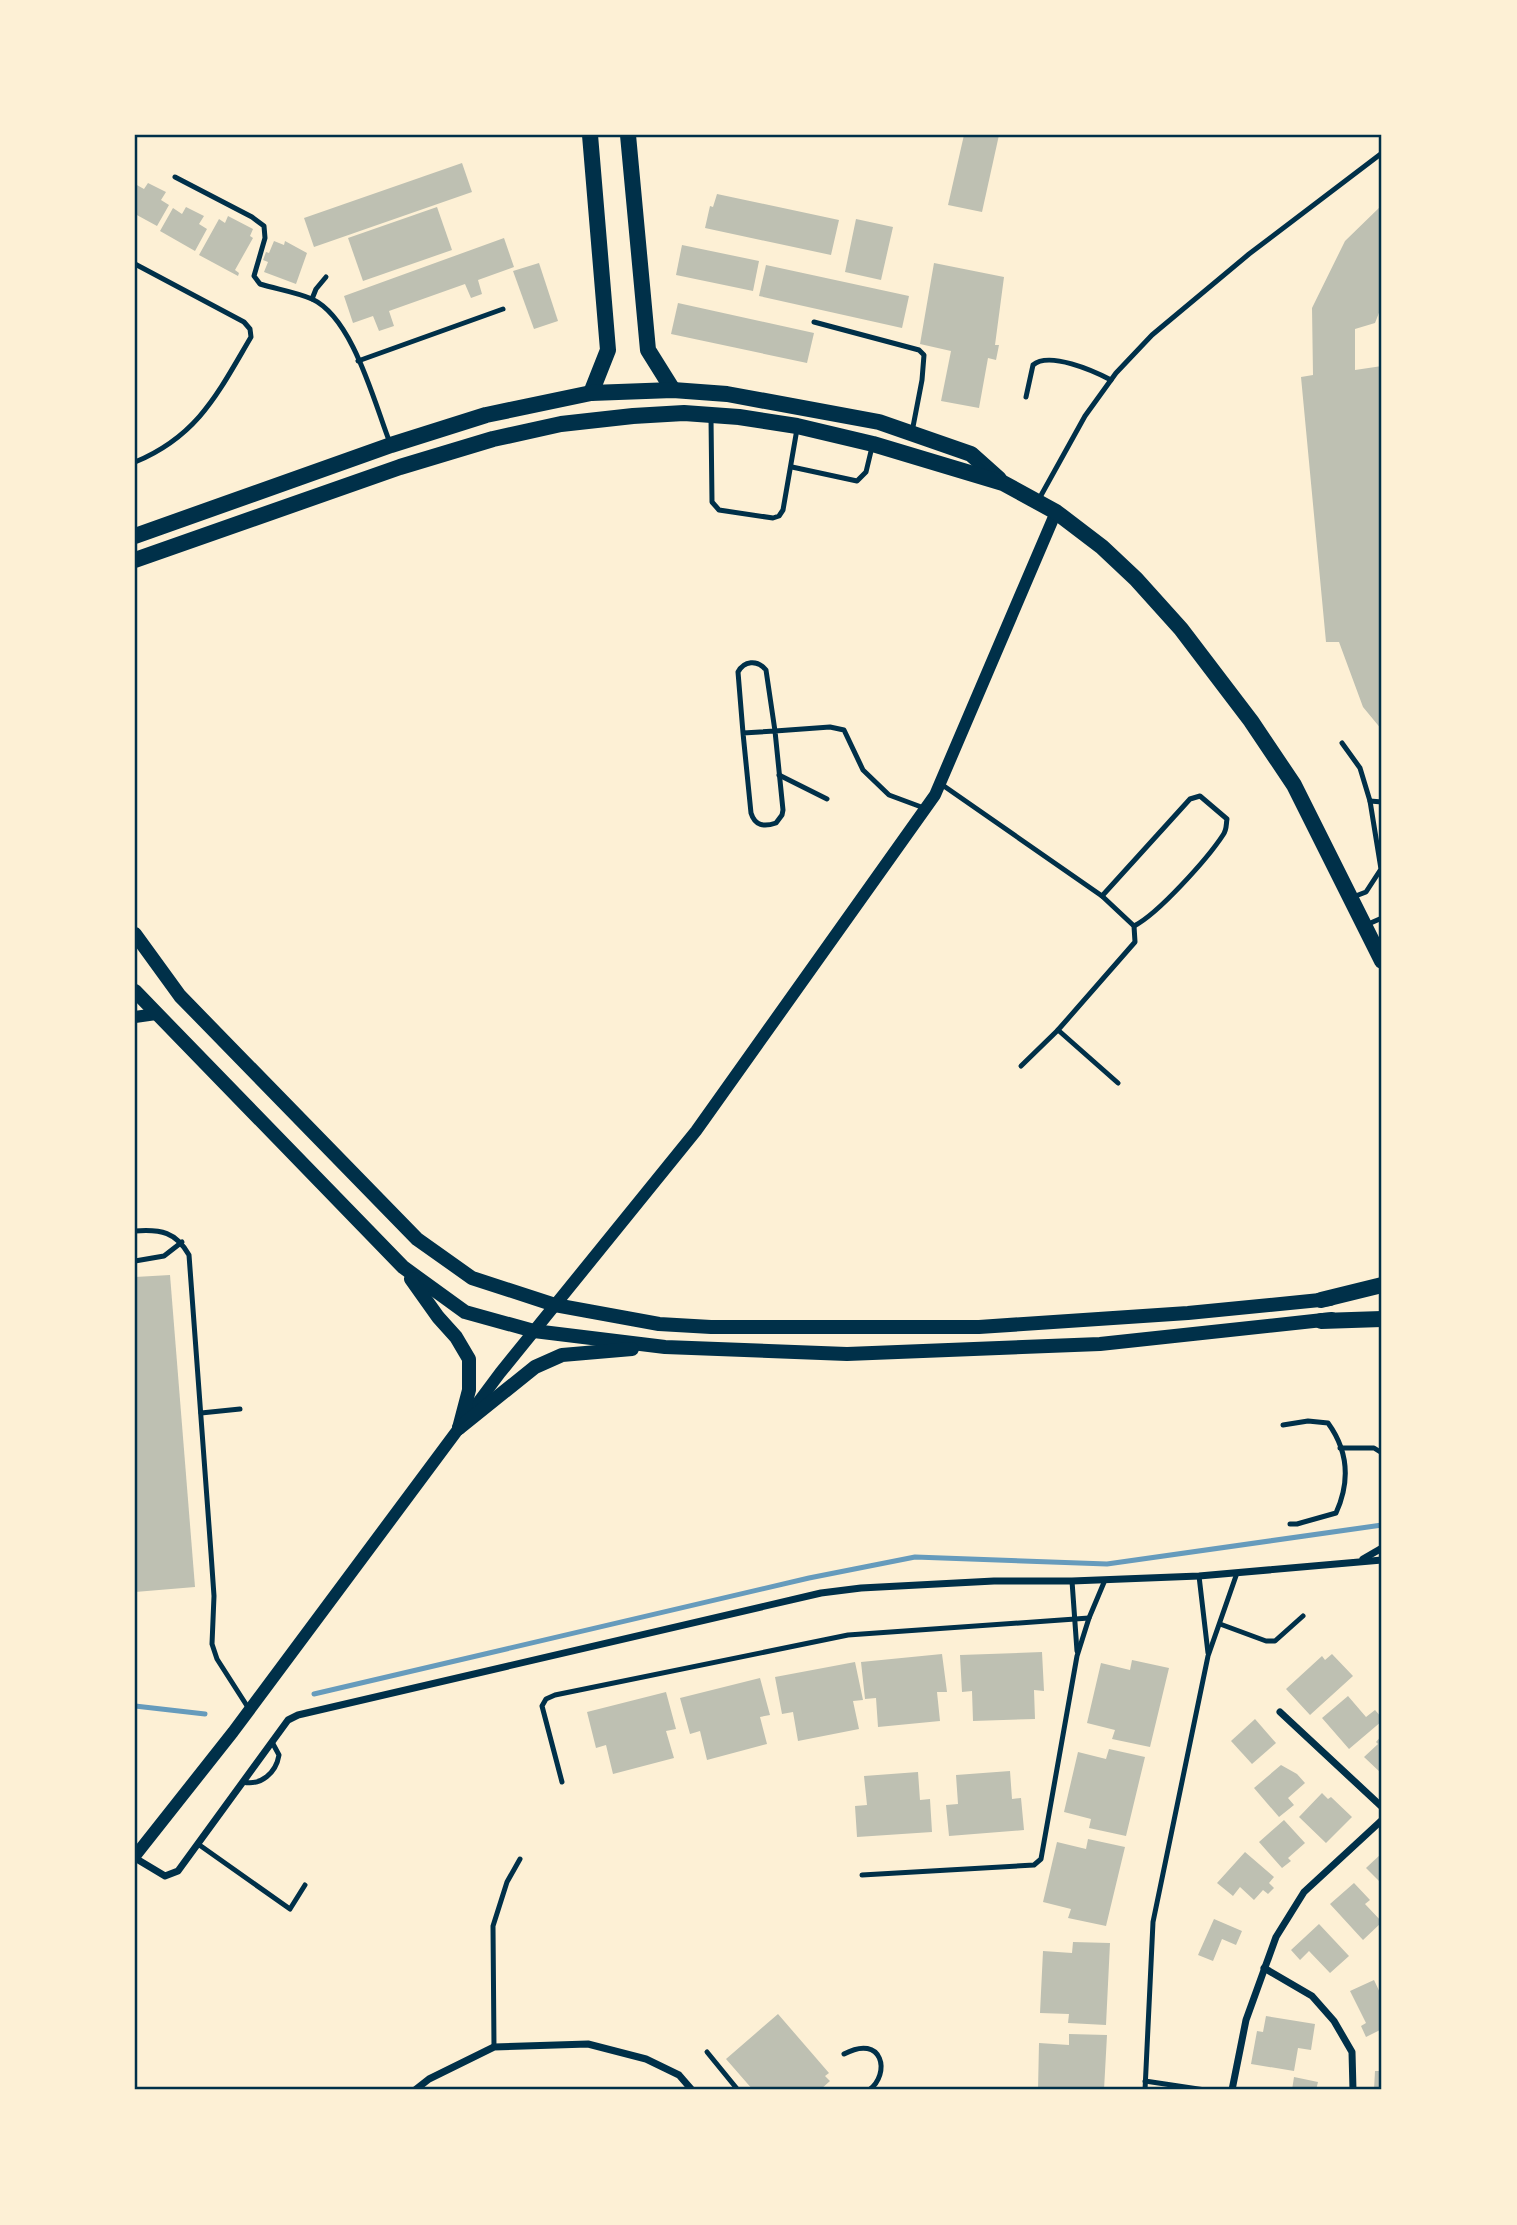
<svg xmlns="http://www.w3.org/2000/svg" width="1517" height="2225" font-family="Figtree,sans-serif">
<rect width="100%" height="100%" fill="#fdf0d5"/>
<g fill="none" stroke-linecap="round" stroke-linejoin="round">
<g stroke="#669bbc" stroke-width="5">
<polyline points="314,1694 809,1578 915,1557 1107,1564 1382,1525"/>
<polyline points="135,1706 205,1714"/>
</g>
</g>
<g fill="#bec0b2">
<polygon points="964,135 999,135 982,212 948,205"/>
<polygon points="462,163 472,192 314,247 304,218"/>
<polygon points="148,183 166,192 161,200 169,205 157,226 135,214 135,184 144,189"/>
<polygon points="717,194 839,220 831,255 705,228 710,206 713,207"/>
<polygon points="1382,205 1382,305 1375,323 1355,329 1355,370 1382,366 1382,730 1363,707 1339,642 1326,642 1301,377 1313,375 1312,308 1345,241"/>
<polygon points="186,207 204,216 199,224 207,229 195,251 160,231 173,208 182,214"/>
<polygon points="437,207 452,250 363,281 348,238"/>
<polygon points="228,216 253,229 250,236 253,238 235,270 239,273 238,276 199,255 219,219 225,223"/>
<polygon points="856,219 893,227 881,280 845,272"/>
<polygon points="504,238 514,267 478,280 482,294 471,298 465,284 389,311 394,326 379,331 373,316 353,323 344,296"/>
<polygon points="274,241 284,245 285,241 307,253 296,284 264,272 268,262 263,260 266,252 269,253"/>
<polygon points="682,245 759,261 753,291 676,275"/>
<polygon points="539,263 558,321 534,329 513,271"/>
<polygon points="934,263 1004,277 995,345 999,345 996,360 988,358 979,408 941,401 951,351 920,344"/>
<polygon points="766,265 909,296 902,328 759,296"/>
<polygon points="678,303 814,333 807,363 671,334"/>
<polygon points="170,1275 195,1587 135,1592 135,1277"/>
<polygon points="1042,1652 1044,1691 1034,1690 1035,1719 973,1721 972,1691 962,1692 960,1655"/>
<polygon points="942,1654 947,1692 937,1692 940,1721 878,1727 876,1698 865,1699 861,1662"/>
<polygon points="1332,1654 1353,1676 1310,1715 1286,1689 1322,1656 1325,1660"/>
<polygon points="1132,1660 1169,1668 1150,1747 1112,1739 1115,1730 1087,1723 1101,1663 1130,1670"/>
<polygon points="855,1662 863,1700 853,1701 859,1729 798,1741 793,1712 782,1714 775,1677"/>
<polygon points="760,1678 770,1715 760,1717 767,1744 707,1760 700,1731 690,1734 680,1698"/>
<polygon points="666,1692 676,1729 666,1731 674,1758 613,1774 606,1745 596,1748 587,1712"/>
<polygon points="1348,1696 1366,1717 1375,1710 1382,1718 1382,1721 1349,1749 1322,1718"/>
<polygon points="1255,1719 1276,1743 1252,1764 1231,1741"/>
<polygon points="1382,1735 1382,1774 1364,1757 1378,1744 1376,1742"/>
<polygon points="1109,1749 1145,1757 1126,1836 1089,1828 1091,1819 1064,1812 1078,1752 1106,1759"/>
<polygon points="1281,1765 1297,1774 1305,1783 1288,1798 1294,1805 1279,1817 1254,1788"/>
<polygon points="1010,1771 1012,1799 1021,1798 1024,1830 949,1836 946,1805 958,1804 956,1775"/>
<polygon points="918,1772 920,1800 930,1799 932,1832 857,1837 855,1806 867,1805 864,1776"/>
<polygon points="1322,1793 1328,1799 1331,1797 1352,1817 1326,1843 1299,1817"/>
<polygon points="1284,1820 1305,1843 1288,1858 1291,1861 1282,1868 1259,1842"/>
<polygon points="1088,1839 1125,1847 1106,1926 1068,1918 1071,1909 1043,1902 1057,1842 1086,1849"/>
<polygon points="1245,1852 1274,1877 1269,1883 1274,1888 1268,1894 1263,1890 1254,1900 1240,1887 1233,1896 1217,1883"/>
<polygon points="1382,1853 1382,1884 1366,1868"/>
<polygon points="1354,1883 1370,1900 1365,1904 1382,1922 1363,1940 1330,1904"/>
<polygon points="1214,1919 1242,1931 1236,1945 1222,1939 1213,1961 1198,1955"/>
<polygon points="1319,1924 1349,1956 1330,1973 1309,1951 1300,1960 1291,1950"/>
<polygon points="1073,1942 1110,1943 1106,2025 1068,2023 1069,2014 1040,2013 1043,1951 1072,1953"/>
<polygon points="1374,1980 1382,1997 1382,2029 1366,2037 1361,2026 1366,2023 1350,1991"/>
<polygon points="778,2014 829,2073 825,2076 830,2081 820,2090 814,2088 811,2090 753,2090 726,2059"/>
<polygon points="1266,2016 1315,2024 1311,2050 1298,2048 1294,2071 1251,2064 1257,2031 1263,2032"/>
<polygon points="1069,2034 1107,2035 1104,2090 1038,2090 1039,2043 1069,2045"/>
<polygon points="1375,2071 1382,2071 1382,2090 1374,2090"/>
<polygon points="1294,2077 1318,2082 1316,2090 1292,2090"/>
</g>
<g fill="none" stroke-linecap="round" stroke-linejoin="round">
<g stroke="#003049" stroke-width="5">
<path d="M175 177 252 217 264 226 265 238 254 276 260 284C276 289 296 292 312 299 353 318 374 402 390 443"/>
<path d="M135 264 244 322 250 329 251 337C218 393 198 436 135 462"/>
<polyline points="312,299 316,289 326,277"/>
<polyline points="814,322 919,350 924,355 922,380 912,432"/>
<polyline points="358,361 503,309"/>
<path d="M1026 397 1033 365C1049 351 1094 371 1111 380"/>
<polyline points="711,418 712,502 719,510 773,518 779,516 783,510 797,429"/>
<polyline points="792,467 857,481 866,472 872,447"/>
<polyline points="1039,499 1085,416 1116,373 1152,335 1249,254 1382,153"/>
<path d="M743 733 751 813C755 826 764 827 776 823L782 815 783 810 775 731 743 733 738 672C744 661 757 659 766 670L775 731 830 727 844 730 863 770 889 795 924 808"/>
<polyline points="1342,743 1360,768 1370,801 1381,869 1366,892 1353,897"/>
<polyline points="779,775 827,799"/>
<path d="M941 784 1102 896 1190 799 1200 796 1227 819C1226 824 1227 830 1223 835 1208 858 1158 914 1134 926"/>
<polyline points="1370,801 1382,802"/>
<polyline points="1102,896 1134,926 1135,942 1058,1030 1118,1083"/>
<polyline points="1366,925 1382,918"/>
<polyline points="1021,1066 1058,1030"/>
<path d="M135 1231C161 1229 176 1232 189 1255L211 1553 214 1596 212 1644 217 1659 249 1709"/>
<polyline points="135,1261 164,1256 182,1242"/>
<polyline points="201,1413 240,1409"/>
<path d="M1283 1425 1308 1421 1328 1423C1349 1452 1350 1482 1336 1513L1297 1524H1290"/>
<polyline points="1340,1448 1374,1448 1382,1453"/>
<polyline points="1199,1576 1208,1653"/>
<polyline points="1072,1581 1077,1651"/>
<polyline points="1220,1624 1266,1641 1275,1641 1303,1616"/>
<path d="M243 1782C261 1786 276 1773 279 1755L272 1742"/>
<polyline points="562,1782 542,1706 546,1699 555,1695 848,1635 1089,1618"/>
<polyline points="198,1844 290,1909 305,1885"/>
<polyline points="862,1875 1034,1865 1041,1859 1077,1656 1089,1618 1105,1580"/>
<polyline points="494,2047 493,1926 507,1882 520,1859"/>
<polyline points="707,2052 738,2090"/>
<path d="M844 2054C883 2033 891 2074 869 2090"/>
<polyline points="1145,2081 1205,2090"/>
<polyline points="1145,2090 1153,1922 1208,1656 1237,1573"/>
</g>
<g stroke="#003049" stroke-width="7">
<polyline points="1363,1559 1382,1548"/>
<polyline points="1280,1712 1382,1807"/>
<polyline points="135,1858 165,1876 178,1871 288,1720 298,1715 821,1593 861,1588 994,1581 1072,1581 1199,1576 1382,1560"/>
<polyline points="1264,1968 1312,1996 1334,2021 1352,2052 1353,2090"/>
<polyline points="415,2090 429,2079 494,2047 588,2044 646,2059 679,2075 692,2090"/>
<polyline points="1232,2090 1246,2020 1276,1937 1304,1892 1382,1820"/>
</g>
<g stroke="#003049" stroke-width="12">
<polyline points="135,1017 156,1014"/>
<polyline points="135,1856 233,1732 500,1373 696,1131 935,795 1056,512"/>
</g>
<g stroke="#003049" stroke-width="14">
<polyline points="135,934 180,996 417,1239 472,1278 555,1305 659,1324 711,1327 979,1327 1188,1313 1330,1299"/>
<polyline points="135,991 403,1267 465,1312 534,1331 665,1347 847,1354 1100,1344 1332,1319"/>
<polyline points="411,1279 438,1317 456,1337 469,1359 469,1390 459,1428"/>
<polyline points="459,1428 535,1367 562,1355 632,1349"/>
</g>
<g stroke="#003049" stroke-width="16">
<polyline points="590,135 608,350 591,393"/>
<polyline points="628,135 648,350 673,390"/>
<polyline points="135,536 391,445 486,415 591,393 673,390 727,394 879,422 971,454 999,479"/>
<polyline points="135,560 400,467 493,439 561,424 633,416 684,413 739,417 797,426 873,444 1003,483 1056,512 1102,547 1136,579 1181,629 1251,721 1294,785 1382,961"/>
<polyline points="1321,1300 1382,1285"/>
<polyline points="1321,1321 1382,1319"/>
</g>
</g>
<rect width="1517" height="2225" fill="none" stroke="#fdf0d5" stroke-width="273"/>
<rect x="136" y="136" width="1244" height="1952" fill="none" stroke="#003049" stroke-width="2.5"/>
</svg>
